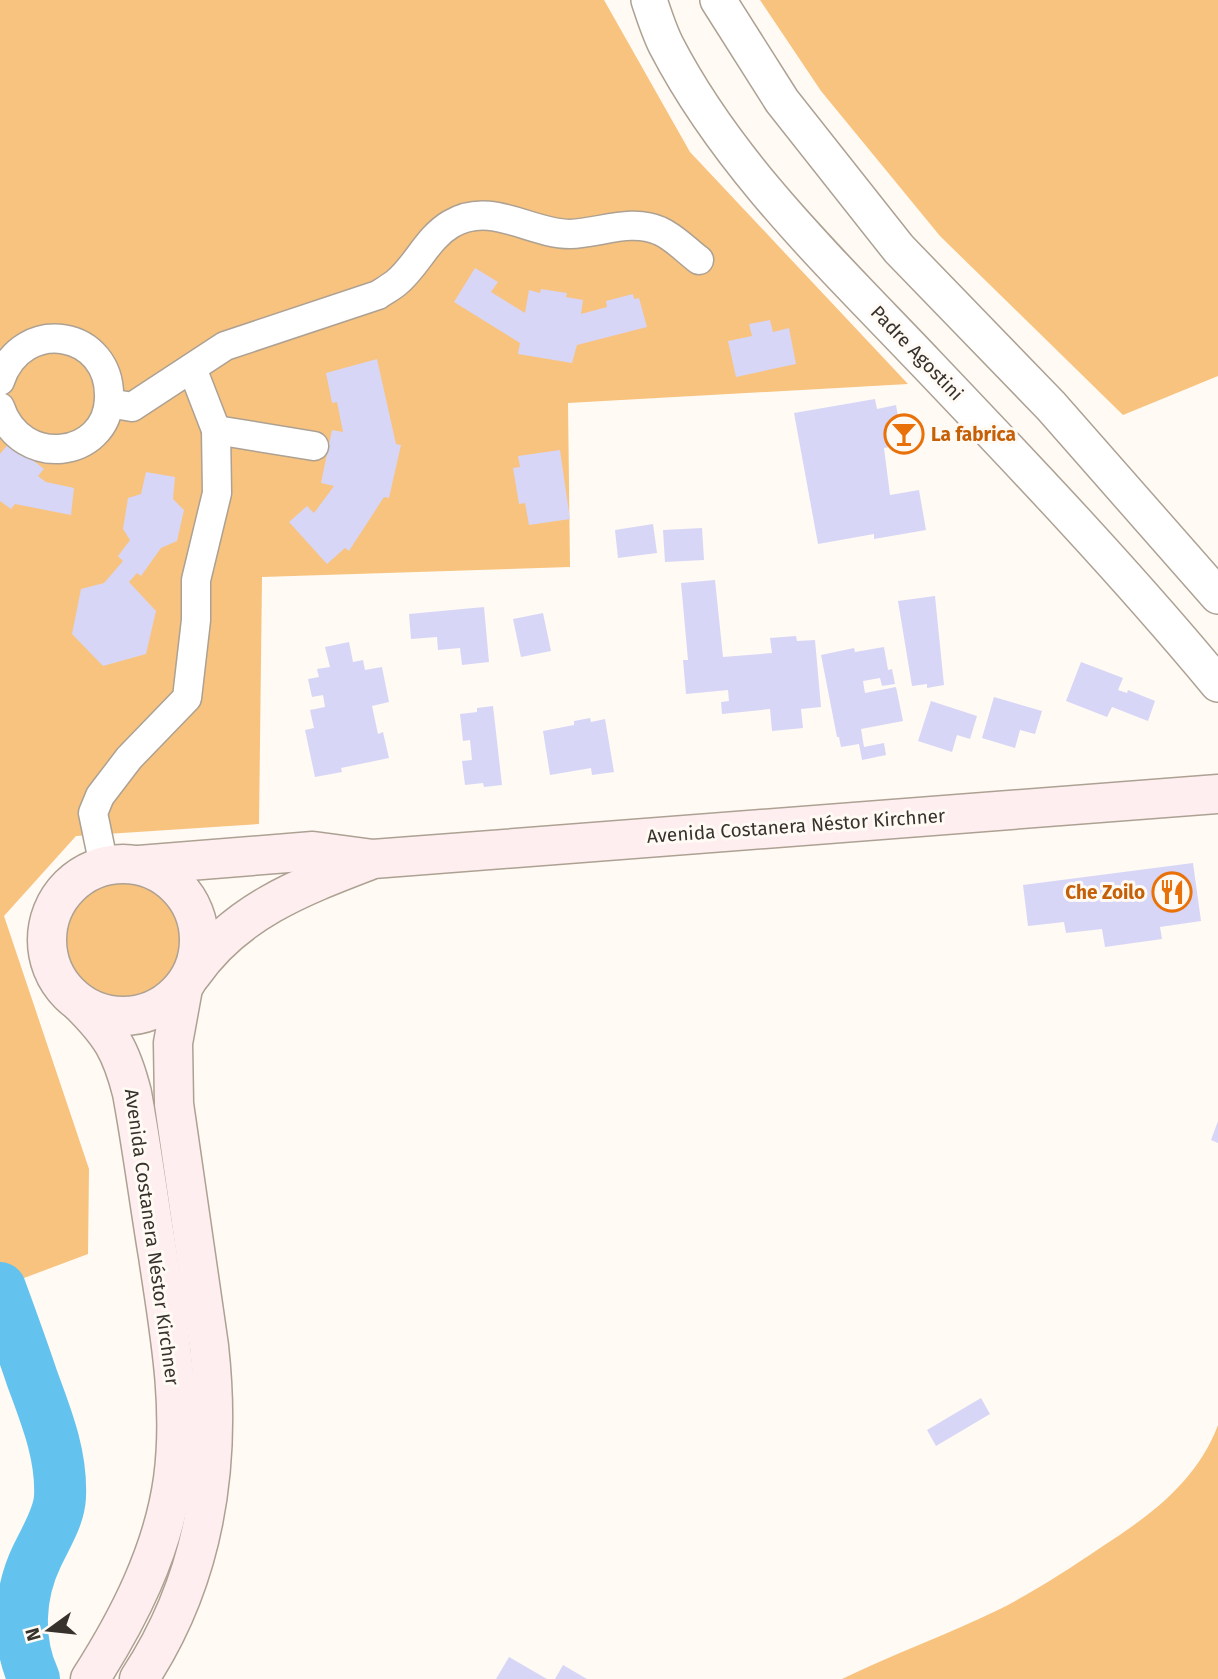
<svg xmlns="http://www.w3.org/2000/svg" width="1218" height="1679" font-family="'Fira Sans',sans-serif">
<rect width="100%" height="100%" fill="#fffaf4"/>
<g fill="#f7c37e">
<polygon points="0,0 604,0 690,152 908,384 568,403 570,567 262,577 259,824 76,836 4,916 89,1169 88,1254 0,1287"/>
<polygon points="760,0 1218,0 1218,376 1123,415 940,236 821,91"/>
<circle cx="122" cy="940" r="65"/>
<path d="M1218 1425V1679H842C893 1654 947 1635 998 1610 1034 1592 1069 1569 1103 1546 1151 1515 1197 1481 1218 1425Z"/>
</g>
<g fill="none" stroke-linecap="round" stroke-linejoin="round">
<polyline stroke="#5698b4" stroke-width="9" points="0,1613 27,1580"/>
<path stroke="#63c3ee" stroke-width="52" d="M0 1288C11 1318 22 1348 32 1378 46 1416 62 1455 60 1497 59 1517 46 1537 37 1556 19 1593 16 1640 34 1679"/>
</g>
<g fill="#d8d6f6">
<polygon points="475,268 498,282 491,292 525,313 529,290 540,293 541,289 567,293 566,297 583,300 581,314 607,307 606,301 633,294 634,299 639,298 647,327 577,345 572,363 518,354 520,343 454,302"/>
<polygon points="770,320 773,332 789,328 796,364 736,377 728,341 752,336 749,324"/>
<polygon points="377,359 396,444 401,445 389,498 384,497 349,551 345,548 327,564 289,522 307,506 314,513 334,486 321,483 332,430 343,432 337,402 332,403 326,373"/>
<polygon points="875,399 877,409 896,405 903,445 884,448 890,495 919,490 926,530 874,539 874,534 818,544 794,413"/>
<polygon points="10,442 44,469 38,476 46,482 74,488 71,515 15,504 11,509 0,501 0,454"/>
<polygon points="560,450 570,519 529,525 525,503 519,504 513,468 520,467 518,456"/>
<polygon points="146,472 175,477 173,499 184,510 177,541 161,548 141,576 137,573 129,582 156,611 146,654 103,666 72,634 81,589 104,583 123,561 118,556 130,540 123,529 128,498 141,494"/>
<polygon points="653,524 657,553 618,558 615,530"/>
<polygon points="702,528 704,560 665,562 663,530"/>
<polygon points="715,580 723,657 772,653 770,638 796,636 797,641 815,640 821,707 801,709 803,728 772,731 770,709 722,714 721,702 729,701 728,690 686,694 683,660 688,660 681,583"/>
<polygon points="935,596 944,685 927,688 927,684 912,686 898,601"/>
<polygon points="484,607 489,662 462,665 460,648 438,650 437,637 411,639 409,614"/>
<polygon points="543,613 551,651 521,657 513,619"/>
<polygon points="349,642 353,662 363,660 365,670 382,667 389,702 372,706 378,734 383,732 389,758 341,768 342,772 315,777 305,730 314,728 310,710 325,707 323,695 312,697 308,679 319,677 317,669 330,667 325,647"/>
<polygon points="884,647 888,670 892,669 895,684 882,686 880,678 863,681 865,693 896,687 903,721 861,729 864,747 884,743 886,755 862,760 859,744 841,747 839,737 837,737 821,655 854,648 855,652"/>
<polygon points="1081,662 1123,678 1118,690 1127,693 1128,690 1155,701 1148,721 1112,707 1107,717 1066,701"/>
<polygon points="994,697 1042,711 1035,734 1020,730 1015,748 982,738"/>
<polygon points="931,701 977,716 970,739 957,735 952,752 918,741"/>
<polygon points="493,706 502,785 484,787 483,783 465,785 462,761 472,760 470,740 463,741 460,714 477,712 477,708"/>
<polygon points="590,718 591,722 605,719 614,772 592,775 591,768 550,775 543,731 574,725 574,721"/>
<polygon points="1193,863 1201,921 1160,927 1162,939 1105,947 1102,929 1066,933 1064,922 1028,926 1023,885"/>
<polygon points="1218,1121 1218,1143 1211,1140"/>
<polygon points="981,1398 990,1414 936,1446 927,1430"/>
<polygon points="509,1657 547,1679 496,1679"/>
<polygon points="563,1665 587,1679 555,1679"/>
</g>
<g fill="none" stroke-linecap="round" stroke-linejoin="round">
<g stroke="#ada193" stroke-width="31">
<g id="minor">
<polyline points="192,368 216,430"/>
<path d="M0 381C22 315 112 330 109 399 107 458 21 470 0 407"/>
<path d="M109 403 132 407 225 346 378 295C384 291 391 287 396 283 417 266 427 238 451 224 491 200 530 234 570 234 600 233 632 218 660 231 674 237 687 251 699 260"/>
<polyline points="104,866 93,813 100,796 129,758 187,698 196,620 196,580 217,493 216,430 314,446"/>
</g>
</g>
<g stroke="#ada193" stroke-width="38">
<g id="tertiary">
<path d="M649 0C654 15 659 31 666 45 729 167 832 264 926 363 1026 468 1125 572 1218 684"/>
<polyline points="718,0 782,101 899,249 1051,406 1218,596"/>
</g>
</g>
<g stroke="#ada193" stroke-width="41">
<g id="secondary">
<circle cx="123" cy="940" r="76"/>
<polyline points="139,865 313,851 373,859 1218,794"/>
<path d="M192 974C235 912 300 887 368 861"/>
<path d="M80 1003C111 1034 121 1050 132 1093 142 1147 149 1202 158 1256 169 1330 183 1404 173 1479 163 1551 129 1618 90 1679"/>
<path d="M139 1679C205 1579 222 1463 209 1346L174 1104 173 1043 183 988"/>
</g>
</g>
<use href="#minor" stroke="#fff" stroke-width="28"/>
<use href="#tertiary" stroke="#fff" stroke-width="35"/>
<use href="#secondary" stroke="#feeeef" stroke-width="38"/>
</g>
<defs>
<g id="bar-ring" transform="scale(2.0125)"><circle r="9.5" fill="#fffaf4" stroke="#e8710a" stroke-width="1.5"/><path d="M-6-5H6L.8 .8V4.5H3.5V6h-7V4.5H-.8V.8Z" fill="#e8710a"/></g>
<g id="restaurant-ring" transform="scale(2.0125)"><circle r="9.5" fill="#fffaf4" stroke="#e8710a" stroke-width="1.5"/><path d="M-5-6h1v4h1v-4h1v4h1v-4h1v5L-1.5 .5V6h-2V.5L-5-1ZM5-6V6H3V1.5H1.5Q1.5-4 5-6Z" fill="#e8710a"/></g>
</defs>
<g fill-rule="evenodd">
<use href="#bar-ring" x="904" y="434"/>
<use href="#restaurant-ring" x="1172" y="892"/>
</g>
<g text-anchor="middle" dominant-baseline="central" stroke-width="6" stroke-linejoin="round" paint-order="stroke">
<g font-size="19" fill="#37322c" stroke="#fffaf4">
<text transform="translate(917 353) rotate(46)">Padre Agostini</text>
<text transform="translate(796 826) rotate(-4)">Avenida Costanera Néstor Kirchner</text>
<text transform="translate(152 1237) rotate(82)">Avenida Costanera Néstor Kirchner</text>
</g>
<g font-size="19" font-weight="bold" fill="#c56008" stroke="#fffaf4" text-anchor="start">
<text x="931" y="434">La fabrica</text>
<text x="1145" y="892" text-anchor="end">Che Zoilo</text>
</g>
</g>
<g transform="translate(49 1630) rotate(255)" stroke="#fffaf4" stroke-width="5" paint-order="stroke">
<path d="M0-5L12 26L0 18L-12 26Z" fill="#37322c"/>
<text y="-10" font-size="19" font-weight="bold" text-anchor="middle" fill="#37322c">N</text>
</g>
</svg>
